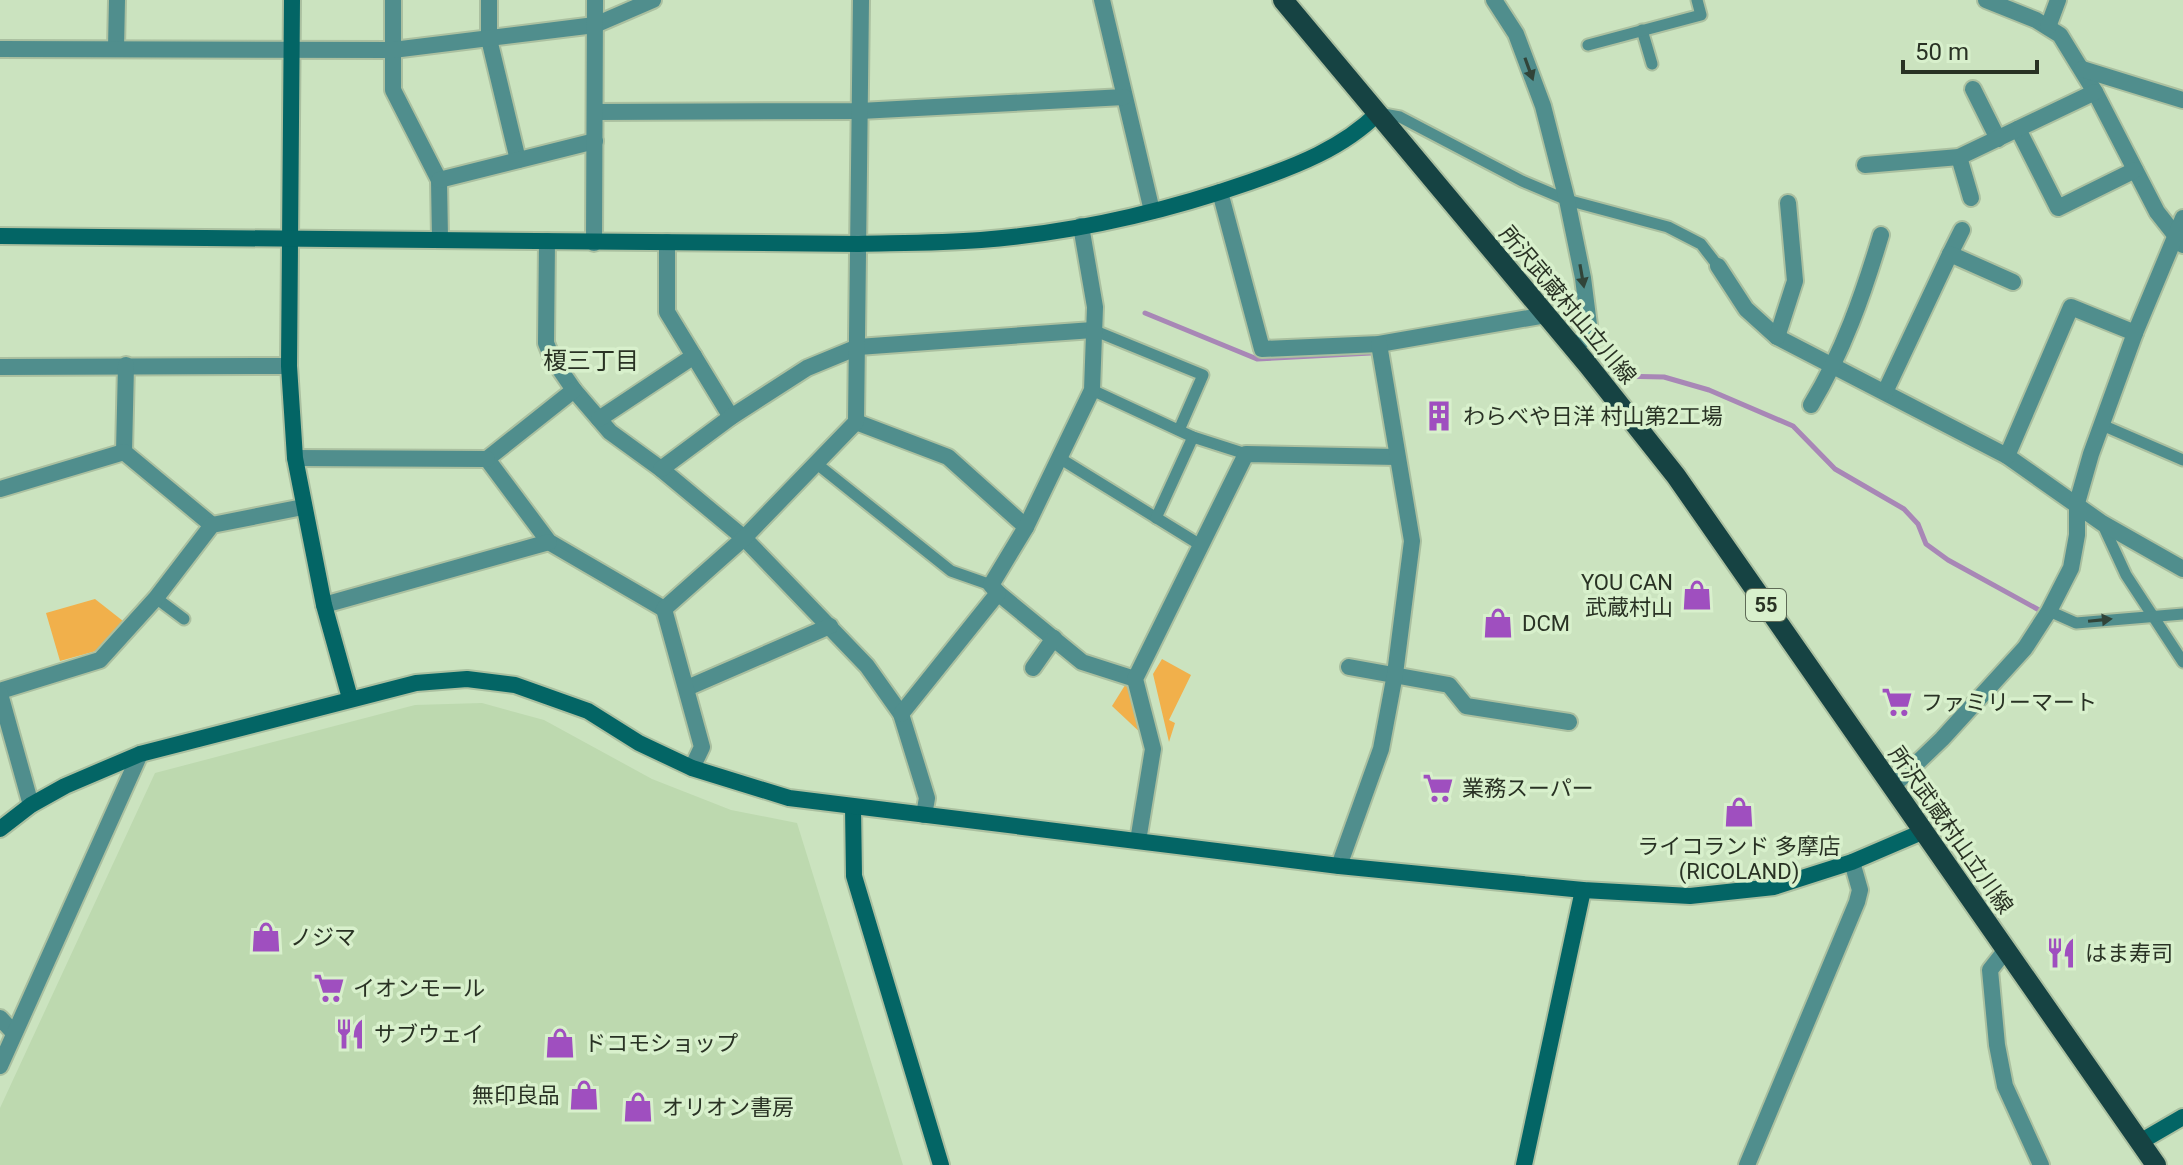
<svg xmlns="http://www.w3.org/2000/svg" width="2183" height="1165" font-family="Roboto,'Noto Sans JP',sans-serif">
<rect width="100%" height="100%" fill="#cbe3bf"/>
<polygon fill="#bdd9af" points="482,703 544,720 652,779 731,810 797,823 903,1165 0,1165 0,1108 155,773 415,705"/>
<g fill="#f1b04b">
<polygon points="95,599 123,621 96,651 60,661 46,613"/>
<polygon points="1162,659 1191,675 1169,720 1175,723 1169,742 1153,674"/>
<polygon points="1127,682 1132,692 1144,736 1112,706"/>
</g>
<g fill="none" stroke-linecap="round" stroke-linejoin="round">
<g stroke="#a887b6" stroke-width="5">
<polyline points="1145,313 1257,359 1371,353"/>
<polyline points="1603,378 1615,376 1664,377 1709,390 1793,426 1835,469 1904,509 1918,524 1926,544 1948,560 2039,610"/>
</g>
<g stroke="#abc0a0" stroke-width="15">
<g id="lane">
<polyline points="1642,30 1652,64"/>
<polyline points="1588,45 1701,15 1697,0"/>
<polyline points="1378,113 1400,117 1522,181 1567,200 1668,227 1701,244 1718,266"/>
<polyline points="1093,330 1203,375 1179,430"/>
<polyline points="1092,390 1193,437 1246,454"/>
<polyline points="2102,425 2183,460"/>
<polyline points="1061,459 1202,546"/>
<polyline points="817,464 951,571 991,585"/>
<polyline points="1156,518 1193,437"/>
<polyline points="2102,523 2126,575 2183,662"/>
<polyline points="156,598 184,619"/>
<polyline points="2049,611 2076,623 2183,614"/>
</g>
</g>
<g stroke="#abc0a0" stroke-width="20">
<g id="street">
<polyline points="393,0 393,90 439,180 440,239"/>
<polyline points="489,0 489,39 518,160"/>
<polyline points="1102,0 1152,211"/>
<polyline points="1494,0 1516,34 1543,106 1567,200 1583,278 1589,325 1584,339 1573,348"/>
<polyline points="1986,0 2036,20 2060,35 2095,92 2157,212 2183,245"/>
<polyline points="2048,27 2058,0"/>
<polyline points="116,48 117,0"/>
<polyline points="0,49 393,50 595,25 653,0"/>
<polyline points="2082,69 2183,100"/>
<polyline points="1973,89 1998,139"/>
<polyline points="595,112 860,111 1124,97"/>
<polyline points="2018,129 2058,208 2135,170"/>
<polyline points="1959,157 1971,198"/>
<polyline points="1865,165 1959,157 2095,92"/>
<polyline points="439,180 595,141"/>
<polyline points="1220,192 1262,349 1379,344 1546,315"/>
<polyline points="547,241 546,343 552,358 574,390 610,432 661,469 744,538 867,666 901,714 927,798 924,815"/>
<polyline points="667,242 667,312 731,417"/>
<polyline points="594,243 595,0"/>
<polyline points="1950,254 1962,230"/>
<polyline points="1718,266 1746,309 1777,337 2007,456 2102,523 2183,569"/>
<polyline points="1777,337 1795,281 1788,203"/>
<polyline points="0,367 289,366"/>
<polyline points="574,390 487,459 549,542 664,609"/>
<polyline points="1885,392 1950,254 2013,282"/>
<path d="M1811 405C1843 352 1863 295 1881 235"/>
<polyline points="599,419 694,356"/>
<polyline points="856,422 948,457 1026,527"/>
<polyline points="124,452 126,365"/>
<polyline points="2007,456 2071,307 2135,333"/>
<polyline points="295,458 487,459"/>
<polyline points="661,469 731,417 807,368 858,347 1093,330"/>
<polyline points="0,489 124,452 212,525"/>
<polyline points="998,593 1082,662 1135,679"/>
<polyline points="324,605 549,542"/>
<polyline points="1349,667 1449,685 1466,706 1569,722"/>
<polyline points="1033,668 1054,638"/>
<polyline points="687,688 830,626"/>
<polyline points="0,691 100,660 156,598 212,525 303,507"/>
<polyline points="0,694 31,805"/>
<polyline points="901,714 998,593 991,585 1026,527 1092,390 1095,307 1081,226"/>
<polyline points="692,768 702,747 664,609 744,538 856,422 861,0"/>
<polyline points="1892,787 1942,739 2025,648 2049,611 2071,568 2077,535 2077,503 2091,454 2135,333 2183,218"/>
<polyline points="1138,841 1153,749 1135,679 1246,454 1397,457"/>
<polyline points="1339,866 1381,749 1395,674 1412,541 1379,344"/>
<polyline points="2005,951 1990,970 1997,1045 2005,1086 2041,1165"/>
<polyline points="0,1018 14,1033"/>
<polyline points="0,1066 140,754"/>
<polyline points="1747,1165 1857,902 1860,890 1852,862"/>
</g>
</g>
<g stroke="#abc0a0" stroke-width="20">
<g id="secondary">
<polyline points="292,0 289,366 295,458 324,605 350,698"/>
<path d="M0 236 859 244C899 243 940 243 981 240 1071 233 1164 212 1250 182 1296 166 1343 148 1378 113"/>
<polyline points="853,807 854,876 941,1165"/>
<polyline points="0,829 31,805 65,786 140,754 416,683 467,679 515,685 588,711 639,743 692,768 789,798 1339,866 1583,890 1690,896 1774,887 1852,862 1922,832"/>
<polyline points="2140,1142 2183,1117"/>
<polyline points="1524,1165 1583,890"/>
</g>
</g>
<g stroke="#abc0a0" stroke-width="24">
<polyline id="primary" points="1283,0 1588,365 1676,476 2156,1165"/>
</g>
<use href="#lane" stroke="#508e8d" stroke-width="11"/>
<use href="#street" stroke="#508e8d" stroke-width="16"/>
<use href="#secondary" stroke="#036565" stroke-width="16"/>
<use href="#primary" stroke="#164343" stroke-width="20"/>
</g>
<defs><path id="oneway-solid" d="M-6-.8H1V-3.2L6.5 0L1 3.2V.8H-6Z" transform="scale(2)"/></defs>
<g fill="#314439">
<use href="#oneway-solid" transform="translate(1529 69) rotate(70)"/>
<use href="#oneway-solid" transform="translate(1582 276) rotate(80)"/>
<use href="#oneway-solid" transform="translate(2100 620) rotate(-6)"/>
</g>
<defs>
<g id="building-bare" transform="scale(2.4)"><path d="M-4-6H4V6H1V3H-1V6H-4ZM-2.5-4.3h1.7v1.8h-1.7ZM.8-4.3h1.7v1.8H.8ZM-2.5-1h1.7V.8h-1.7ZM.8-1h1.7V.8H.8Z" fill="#9f4fbf" stroke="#d8f0cc" stroke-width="2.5" paint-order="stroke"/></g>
<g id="shop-bare" transform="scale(2.4)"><path d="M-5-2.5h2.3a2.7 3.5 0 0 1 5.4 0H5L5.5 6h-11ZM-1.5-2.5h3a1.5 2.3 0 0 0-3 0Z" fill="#9f4fbf" stroke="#d8f0cc" stroke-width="2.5" paint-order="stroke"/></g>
<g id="supermarket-bare" transform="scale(2.4)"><path d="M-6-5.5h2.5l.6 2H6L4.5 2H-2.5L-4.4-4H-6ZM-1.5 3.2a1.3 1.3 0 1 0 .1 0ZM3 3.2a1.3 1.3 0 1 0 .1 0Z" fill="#9f4fbf" stroke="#d8f0cc" stroke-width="2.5" paint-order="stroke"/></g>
<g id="restaurant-bare" transform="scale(2.4)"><path d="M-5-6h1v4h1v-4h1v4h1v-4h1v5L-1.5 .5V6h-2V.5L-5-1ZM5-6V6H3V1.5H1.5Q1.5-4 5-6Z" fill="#9f4fbf" stroke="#d8f0cc" stroke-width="2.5" paint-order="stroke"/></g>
</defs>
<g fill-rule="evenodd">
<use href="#building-bare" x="1439" y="416"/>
<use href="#shop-bare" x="1697" y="595"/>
<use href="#shop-bare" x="1498" y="623"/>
<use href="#supermarket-bare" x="1897" y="702"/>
<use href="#supermarket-bare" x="1438" y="788"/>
<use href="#shop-bare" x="1739" y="812"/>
<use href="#shop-bare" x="266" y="937"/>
<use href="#restaurant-bare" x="2061" y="953"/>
<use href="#supermarket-bare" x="329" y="988"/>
<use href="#restaurant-bare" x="350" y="1034"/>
<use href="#shop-bare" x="560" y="1043"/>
<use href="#shop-bare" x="584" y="1095"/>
<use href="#shop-bare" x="638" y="1107"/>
</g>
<g text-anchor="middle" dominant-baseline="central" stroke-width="7" stroke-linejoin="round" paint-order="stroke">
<rect fill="#d8f0cc" stroke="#5e6b56" stroke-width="2" x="1746" y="589" width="40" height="32" rx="6"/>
<g font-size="20" font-weight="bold" fill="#293224">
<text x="1766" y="605">55</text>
</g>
<g font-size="22" fill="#293224" stroke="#d8f0cc">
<text transform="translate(1568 305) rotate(50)">所沢武蔵村山立川線</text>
<text transform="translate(1951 830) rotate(55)">所沢武蔵村山立川線</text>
</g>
<g font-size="22" fill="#293224" stroke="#d8f0cc" text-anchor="start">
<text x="1463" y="416">わらべや日洋 村山第2工場</text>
<text x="1673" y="582" text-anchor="end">YOU CAN<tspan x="1673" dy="25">武蔵村山</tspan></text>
<text x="1522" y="623">DCM</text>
<text x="1921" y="702">ファミリーマート</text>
<text x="1462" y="788">業務スーパー</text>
<text x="1739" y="846" text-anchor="middle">ライコランド 多摩店<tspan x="1739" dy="25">(RICOLAND)</tspan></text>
<text x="290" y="937">ノジマ</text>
<text x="2085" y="953">はま寿司</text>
<text x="353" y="988">イオンモール</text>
<text x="374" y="1034">サブウェイ</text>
<text x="584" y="1043">ドコモショップ</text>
<text x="560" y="1095" text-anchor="end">無印良品</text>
<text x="662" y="1107">オリオン書房</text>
</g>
<g font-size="24" fill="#293224" stroke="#d8f0cc">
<text x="591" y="361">榎三丁目</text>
</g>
</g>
<path d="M1903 60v12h134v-12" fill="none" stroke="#293224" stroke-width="4"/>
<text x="1915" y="60" font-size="24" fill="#293224" stroke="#d8f0cc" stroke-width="6" paint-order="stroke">50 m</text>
</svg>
